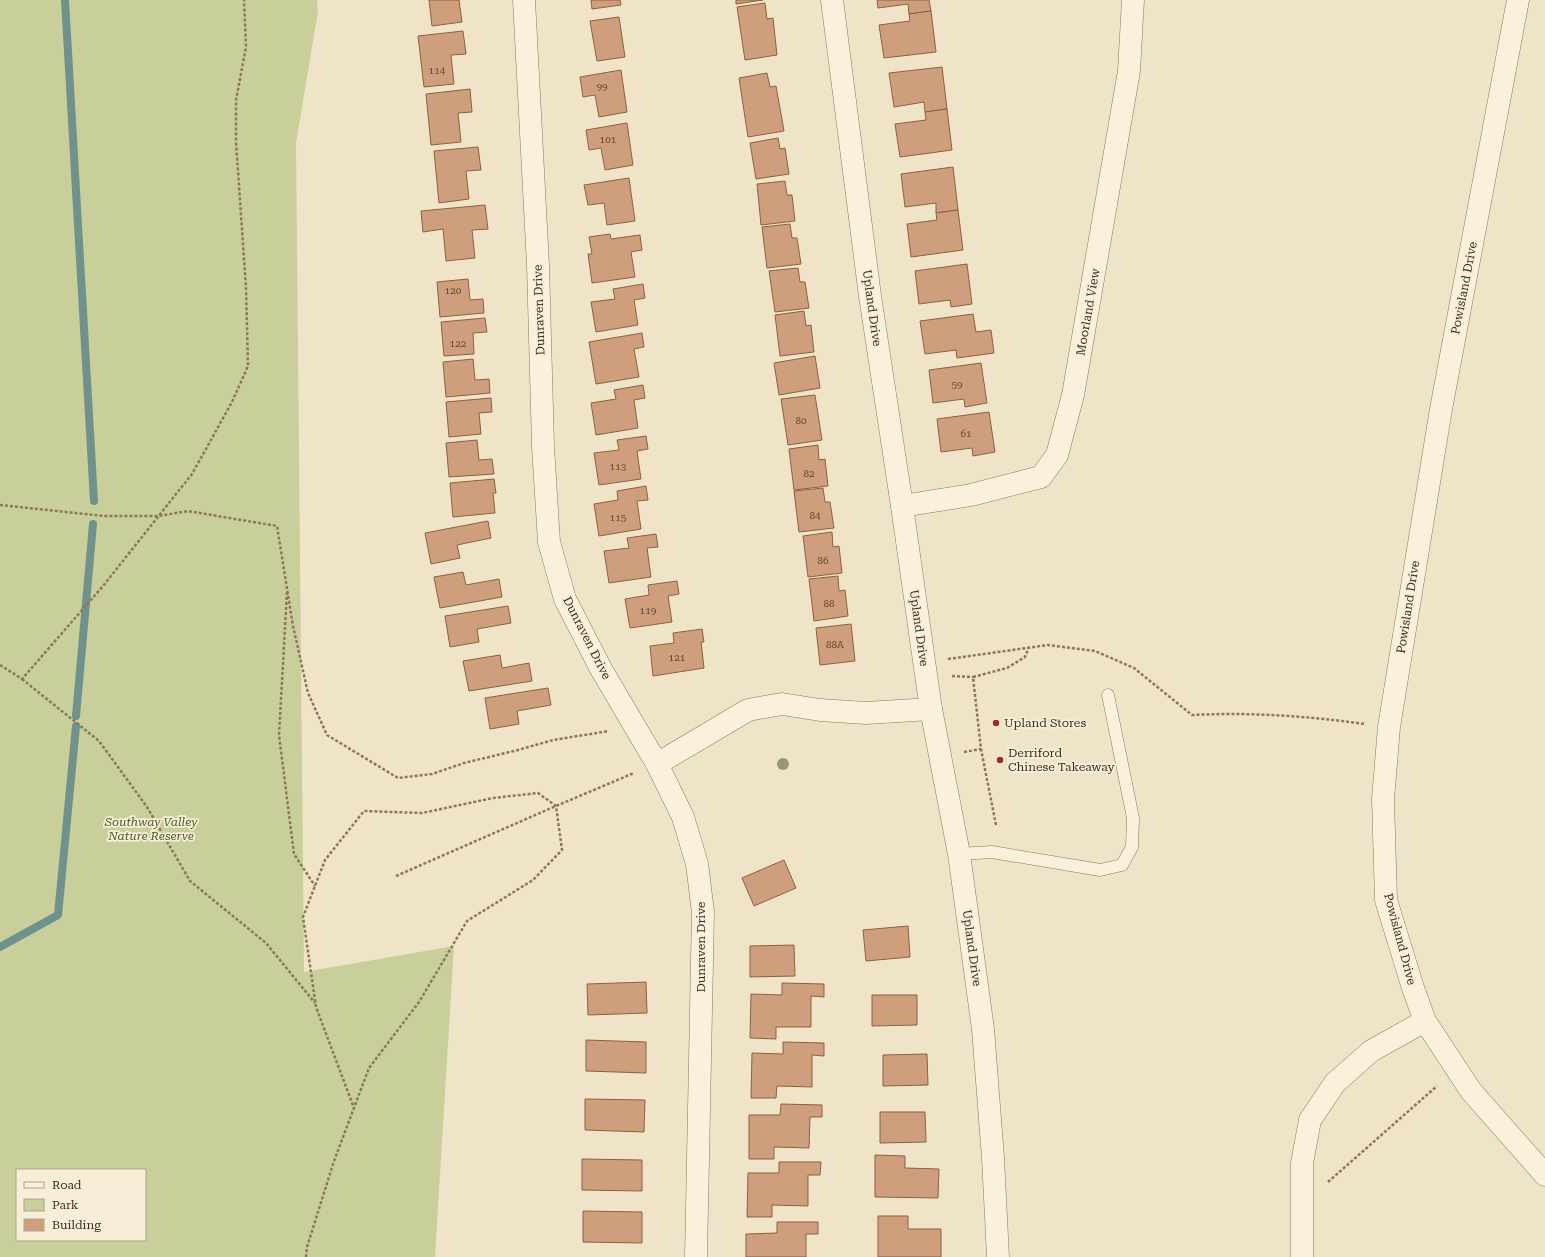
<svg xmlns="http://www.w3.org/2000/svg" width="1545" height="1257" font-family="'Roboto Serif',serif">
<rect width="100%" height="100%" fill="#f0e4c8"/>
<path fill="#c9cf9b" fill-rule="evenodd" d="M0 0H317L318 11 296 143 304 972 454 946 435 1257H0ZM17 1170H145V1240H17Z"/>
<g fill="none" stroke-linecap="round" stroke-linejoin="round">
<g stroke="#6f938a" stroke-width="8">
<polyline points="65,0 94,501"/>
<polyline points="76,716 93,524"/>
<polyline points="0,947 58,915 76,726"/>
</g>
</g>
<g fill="#cf9f7d" stroke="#8d5f41">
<polygon points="429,0 459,0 462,22 432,26"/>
<polygon points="591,0 620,0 621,5 592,9"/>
<polygon points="736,0 763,0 736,4"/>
<polygon points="877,0 929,0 931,11 909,14 908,4 878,8"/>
<polygon points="765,3 767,19 773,18 777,55 745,60 737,7"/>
<polygon points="931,11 936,52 884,58 879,25 910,21 909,14"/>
<polygon points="619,17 625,57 597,61 590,21"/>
<polygon points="463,31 466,54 451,55 454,84 424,87 418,36"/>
<polygon points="942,67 947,109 925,112 924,102 894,107 889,73"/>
<polygon points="621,70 627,112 599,117 595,95 583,97 580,77"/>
<polygon points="767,73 770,87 776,86 784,131 748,137 739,78"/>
<polygon points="470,89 472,112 458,113 461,142 431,145 426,94"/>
<polygon points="947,109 952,150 900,157 895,124 926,120 925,112"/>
<polygon points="627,123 633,165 605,170 601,148 589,150 586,130"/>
<polygon points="778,138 780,149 785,148 789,174 756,179 750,143"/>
<polygon points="478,147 481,170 466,171 469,199 439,203 434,151"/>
<polygon points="953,167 958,210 936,213 936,203 905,207 901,174"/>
<polygon points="629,178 635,221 607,225 604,203 588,205 584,185"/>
<polygon points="785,181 787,195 792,195 795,221 761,225 757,184"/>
<polygon points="485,205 488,229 472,230 475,258 446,261 443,229 423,232 421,211"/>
<polygon points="958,210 963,250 911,257 907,224 937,220 936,213"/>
<polygon points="790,224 792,238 797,238 801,264 767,268 762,227"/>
<polygon points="610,234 611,239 640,235 642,250 631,252 635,277 592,283 588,254 592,254 589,237"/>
<polygon points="967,264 972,304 951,307 950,300 919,304 915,271"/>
<polygon points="798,268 800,282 805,282 809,308 775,312 769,271"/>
<polygon points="468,279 470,300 483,299 484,313 440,317 437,282"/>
<polygon points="643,284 645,298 634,300 638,325 596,332 591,302 615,299 613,289"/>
<polygon points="804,311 806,326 811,325 814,352 780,356 775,315"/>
<polygon points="973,314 976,332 991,330 994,353 957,358 956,350 925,354 920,321"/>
<polygon points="485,318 487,332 473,333 474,354 444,356 441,322"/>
<polygon points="642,333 644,347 634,349 639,377 596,384 589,342"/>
<polygon points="815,356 820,388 779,395 774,363"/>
<polygon points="473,359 475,380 489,379 490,393 446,397 443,362"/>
<polygon points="981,363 987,403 965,407 964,399 933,403 929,370"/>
<polygon points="643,385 645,398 634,400 638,428 596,435 591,403 616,399 614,390"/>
<polygon points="815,395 822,440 788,445 781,399"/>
<polygon points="491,398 492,412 479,413 481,434 449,437 446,402"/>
<polygon points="989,412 995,452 973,456 972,448 941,452 937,419"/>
<polygon points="646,436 648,449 637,451 641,479 599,485 594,453 619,450 617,440"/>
<polygon points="477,440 479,460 492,459 494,474 449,477 446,443"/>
<polygon points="818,445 819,460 825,459 828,486 794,490 789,449"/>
<polygon points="494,479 496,493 493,493 495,513 453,517 450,483"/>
<polygon points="646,486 648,500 637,501 641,529 599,536 594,504 618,500 617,491"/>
<polygon points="823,488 825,502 830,502 834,528 799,532 794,491"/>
<polygon points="488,521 491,538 457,545 460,558 431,564 425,533"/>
<polygon points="832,532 833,547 839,546 842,573 808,577 803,536"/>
<polygon points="656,534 658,547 647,548 651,577 609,583 604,551 629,548 627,538"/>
<polygon points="463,572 466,585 499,579 502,597 440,608 434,577"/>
<polygon points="838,576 839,591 845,590 848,616 814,621 809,579"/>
<polygon points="677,581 679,594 668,596 672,622 630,628 625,599 649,595 648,585"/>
<polygon points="508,606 511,623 477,629 479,642 450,647 445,616"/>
<polygon points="851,624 855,661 820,665 816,628"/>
<polygon points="702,629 704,642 701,642 704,668 653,676 650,646 674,643 673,633"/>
<polygon points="500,655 502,668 529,663 532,681 469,691 463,661"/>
<polygon points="548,688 551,705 517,711 519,724 490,729 485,698"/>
<polygon points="784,860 796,888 754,906 742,878"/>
<polygon points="908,926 910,957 866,961 863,930"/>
<polygon points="794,945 795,976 750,977 750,946"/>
<polygon points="646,982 647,1013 588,1015 587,984"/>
<polygon points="782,983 824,984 824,997 811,996 811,1027 776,1027 776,1039 750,1038 751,994 782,995"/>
<polygon points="872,995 917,995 917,1025 872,1026"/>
<polygon points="586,1040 646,1042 646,1073 586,1071"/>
<polygon points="783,1042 824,1043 824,1056 812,1055 812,1087 777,1086 776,1098 751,1098 752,1053 783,1054"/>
<polygon points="927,1054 928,1085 883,1086 883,1055"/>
<polygon points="585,1099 645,1100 644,1132 585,1130"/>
<polygon points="781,1104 822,1105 822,1117 810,1117 809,1148 774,1147 774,1159 749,1159 749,1115 780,1115"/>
<polygon points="880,1112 925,1112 926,1142 880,1143"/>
<polygon points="875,1155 905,1156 905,1168 939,1169 938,1198 875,1197"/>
<polygon points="582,1159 642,1160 642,1191 582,1190"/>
<polygon points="779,1162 821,1162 820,1175 808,1175 808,1206 772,1205 772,1217 747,1217 748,1173 779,1173"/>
<polygon points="583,1211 642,1212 642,1243 583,1242"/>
<polygon points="878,1216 908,1216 908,1229 941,1229 941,1257 878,1257"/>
<polygon points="777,1222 818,1222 818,1234 806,1234 806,1257 746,1257 746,1234 777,1233"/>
</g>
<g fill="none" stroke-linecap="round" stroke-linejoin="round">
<g stroke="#8d765c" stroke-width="13">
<polyline id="lane" points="959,854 992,852 1100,870 1122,865 1132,847 1133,818 1108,695"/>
</g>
<g stroke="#8d765c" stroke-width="23">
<g id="street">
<polyline points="524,0 538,265 543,446 549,542 565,599 601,669 657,764 683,817 697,864 703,912 696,1257"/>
<polyline points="832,0 870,296 902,506 926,675 931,709 959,854 983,1029 993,1158 998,1257"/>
<polyline points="1518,0 1441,409 1389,727 1383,799 1386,900 1413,988 1425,1021 1471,1091 1545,1175"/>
<polyline points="902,506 971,495 1041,477 1057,455 1073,395 1129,71 1133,0"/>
<polyline points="657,764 748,710 782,704 820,710 866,713 931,709"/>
<polyline points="1302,1257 1302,1163 1310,1120 1335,1083 1371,1051 1425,1021"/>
</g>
</g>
<g stroke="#8d765c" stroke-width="2.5" stroke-dasharray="3 2" stroke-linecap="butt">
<polyline points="0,505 104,516 158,516 188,511 277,526 293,626 308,693 327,735 398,778 432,774 464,763 518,750 553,740 609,731"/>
<polyline points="287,592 279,735 294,854 315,886"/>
<path d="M948 659 1048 645 1095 651 1134 668 1192 715C1250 712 1307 716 1365 724"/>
<polyline points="0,665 22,679 103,586 192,474 232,402 248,366 246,288 236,142 236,100 246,47 244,0"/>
<polyline points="952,676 973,677"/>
<polyline points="22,679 99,741 147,807 190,881 266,943 315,1003"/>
<polyline points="964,752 981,749"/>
<polyline points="996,825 981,749 973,677 1007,668 1025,657 1029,647"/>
<polyline points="396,876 556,806 634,773"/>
<polyline points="1328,1182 1437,1086"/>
<polyline points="306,1257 307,1247 334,1161 369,1068 419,1002 467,921 533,880 562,850 556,806 538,793 493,798 422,813 364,811 325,860 303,917 316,1007 354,1108"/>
</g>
<use href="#lane" stroke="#faf1dc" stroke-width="12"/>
<use href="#street" stroke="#faf1dc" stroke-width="22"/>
</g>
<circle fill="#96986f" cx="783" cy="764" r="6"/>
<g fill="#9e2a2b" stroke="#f7eed8" stroke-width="1.5">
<circle cx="996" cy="723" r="4"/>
<circle cx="1000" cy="760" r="4"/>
</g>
<g text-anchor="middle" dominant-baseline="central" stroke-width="3.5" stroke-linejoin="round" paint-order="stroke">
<g font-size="10" fill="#624a37">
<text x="437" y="70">114</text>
<text x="602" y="86">99</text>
<text x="608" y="139">101</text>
<text x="453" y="290">120</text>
<text x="458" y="343">122</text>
<text x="957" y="384">59</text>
<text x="801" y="420">80</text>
<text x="966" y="433">61</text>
<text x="618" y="466">113</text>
<text x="809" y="473">82</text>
<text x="815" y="515">84</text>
<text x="618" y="517">115</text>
<text x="823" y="560">86</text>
<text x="829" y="603">88</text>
<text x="648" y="610">119</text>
<text x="835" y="644">88A</text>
<text x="677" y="657">121</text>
</g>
<g font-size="12" fill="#3d2e20" stroke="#f7eed8">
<text transform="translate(1464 288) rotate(-79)">Powisland Drive</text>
<text transform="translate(872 308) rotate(82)">Upland Drive</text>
<text transform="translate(539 310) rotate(-92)">Dunraven Drive</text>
<text transform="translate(1088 312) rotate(-80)">Moorland View</text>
<text transform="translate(1408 607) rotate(-81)">Powisland Drive</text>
<text transform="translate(919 628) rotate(82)">Upland Drive</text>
<text transform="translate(587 638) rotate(63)">Dunraven Drive</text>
<text transform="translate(1400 939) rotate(75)">Powisland Drive</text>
<text transform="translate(701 947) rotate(-90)">Dunraven Drive</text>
<text transform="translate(972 948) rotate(82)">Upland Drive</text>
</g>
<g font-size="12" fill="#3d2e20" stroke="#f7eed8" text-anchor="start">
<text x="1004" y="723">Upland Stores</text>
<text x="1008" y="753">Derriford<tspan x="1008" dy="14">Chinese Takeaway</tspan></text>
</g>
<g font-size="12" font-style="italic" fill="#4d5a26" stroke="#f7eed8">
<text x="151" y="822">Southway Valley<tspan x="151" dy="14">Nature Reserve</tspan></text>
</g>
</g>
<rect x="16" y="1169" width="130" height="72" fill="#f7eed8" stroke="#ada18e"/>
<rect x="24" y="1182" width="20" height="6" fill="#faf1dc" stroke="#ada18e"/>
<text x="52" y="1189" font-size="12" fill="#3d2e20">Road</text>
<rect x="24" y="1199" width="20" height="12" fill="#c9cf9b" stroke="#ada18e"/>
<text x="52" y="1209" font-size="12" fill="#3d2e20">Park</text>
<rect x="24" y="1219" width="20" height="12" fill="#cf9f7d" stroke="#ada18e"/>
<text x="52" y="1229" font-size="12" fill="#3d2e20">Building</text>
</svg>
